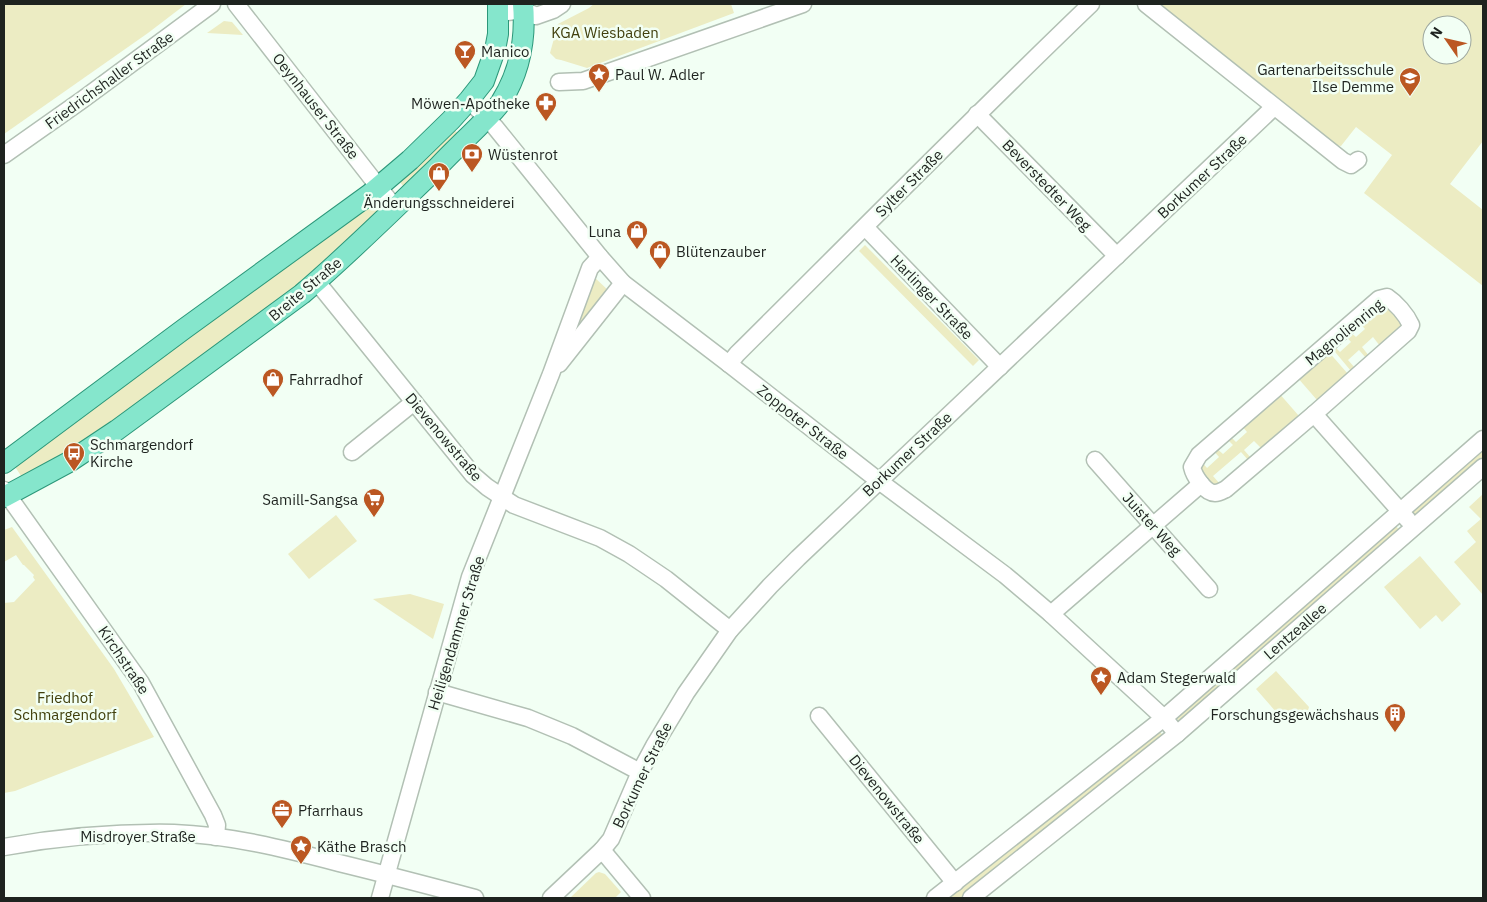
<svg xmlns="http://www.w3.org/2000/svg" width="1487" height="902" font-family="'IBM Plex Sans',sans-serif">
<rect width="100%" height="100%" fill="#f2fff4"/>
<g fill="#ececc3" fill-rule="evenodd">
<polygon points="4,4 186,4 148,33 4,134"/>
<polygon points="594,4 731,4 734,13 587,68 561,60 556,59 550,53 558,24 589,8"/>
<path d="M1154 4H1483V141L1450 184 1483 210V286L1364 193 1392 155 1356 127 1341 146 1335 145ZM1432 25H1462V55H1432Z"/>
<polygon points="224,21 232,22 243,35 207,33"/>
<polygon points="454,130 459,134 404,187 399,181"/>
<polygon points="371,202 379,212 292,293 86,442 23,479 14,465"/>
<polygon points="865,245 979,360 973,366 859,251"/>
<polygon points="592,275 611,293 581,332 572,326"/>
<polygon points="1386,303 1401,322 1401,327 1380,346 1373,337 1362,347 1369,356 1366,358 1359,350 1348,360 1355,368 1351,371 1331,347 1333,345 1340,352 1351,342 1345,335 1349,331 1356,337 1365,329 1359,322"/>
<polygon points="1327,350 1348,374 1317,400 1297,377"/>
<polygon points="1278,392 1299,416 1262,449 1254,441 1244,450 1251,458 1248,460 1241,452 1213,476 1220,484 1212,486 1198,472 1200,460 1207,468 1219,457 1212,449 1215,447 1223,454 1233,445 1226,438 1229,435 1236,442 1247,432 1241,425"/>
<polygon points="1483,447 1483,460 1414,521 1407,513"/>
<polygon points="1483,494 1483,595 1454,562 1476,542 1467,531 1481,519 1469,507"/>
<polygon points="336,515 357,541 309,579 288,554"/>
<polygon points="1395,525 1401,532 1179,722 1176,717"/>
<polygon points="12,527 114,669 154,737 15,791 4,793 4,603 14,602 35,580 33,577 34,575 24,565 23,565 16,555 4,562 4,530"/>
<polygon points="1420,556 1461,604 1442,622 1436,615 1420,629 1384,587"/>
<polygon points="410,594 444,604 433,639 373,599"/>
<path d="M1276 671 1309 707C1307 718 1296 723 1287 717L1283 720 1256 689Z"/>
<polygon points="1158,732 1161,733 1163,736 960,898 944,898"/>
<polygon points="599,872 605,874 621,892 615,898 570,898 596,873"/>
</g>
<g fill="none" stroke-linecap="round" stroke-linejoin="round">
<g stroke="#b2c0b4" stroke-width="19">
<g id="minor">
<polyline points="236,4 395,208"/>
<polyline points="1146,4 1343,161 1351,165 1358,160"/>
<polyline points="499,13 524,10 536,16 553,10 562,4"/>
<polyline points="559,82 583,81 803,4"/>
<polyline points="469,100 495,127 600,257 623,283 729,364 879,481 1005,575 1051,614 1164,718 1177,734"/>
<polyline points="977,114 1117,256"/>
<polyline points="4,155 82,100 212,4"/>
<polyline points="865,227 1000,367"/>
<polyline points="317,282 473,475 487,487 514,505 600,538 629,554 666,579 730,630"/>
<path d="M1387 297C1396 303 1406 314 1411 325L1408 331 1314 414 1226 489C1222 491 1219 493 1215 493 1205 493 1194 476 1192 467L1199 455 1379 299Z"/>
<polyline points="559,364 623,283"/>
<path d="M729 364 737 354C855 237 971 119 1091 4"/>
<polyline points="1314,414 1408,520"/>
<polyline points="352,452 414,402"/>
<polyline points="1095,460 1209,589"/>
<polyline points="4,490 141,683 213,815 217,825 216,837"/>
<polyline points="1051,614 1201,484"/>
<polyline points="437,692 528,718 572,736 640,772"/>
<polyline points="819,716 955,883"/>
<path d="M4 847C60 837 117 832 174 833 230 835 285 849 339 863 384 874 430 886 475 898"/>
<polyline points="602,850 611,839 640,772 654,746 686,693 730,630 770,586 798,558 1274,107"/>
<polyline points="380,898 470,577 551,374 590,268 600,257"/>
<polyline points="551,898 602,850 642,898"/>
<polyline points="935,898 1164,718 1483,439"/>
<polyline points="971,898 1177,734 1483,467"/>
</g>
</g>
<g stroke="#2c9779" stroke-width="22">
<g id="major">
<polyline points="4,463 184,329 370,194 410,160 451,120 469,100 484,81 495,50 498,34 498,4"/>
<path d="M4 497 69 462 117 430 302 294C349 254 393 210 438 167 451 153 465 140 478 127 486 119 495 111 501 102 520 72 526 38 523 4"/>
</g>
</g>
<use href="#minor" stroke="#fff" stroke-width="16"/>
<use href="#major" stroke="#85e6cc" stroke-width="20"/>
</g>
<defs>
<g id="bar-pin" transform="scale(1.125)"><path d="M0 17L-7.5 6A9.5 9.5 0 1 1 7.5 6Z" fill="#bb5722" stroke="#f2fff4"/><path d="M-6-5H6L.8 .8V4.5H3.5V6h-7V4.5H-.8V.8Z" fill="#fff"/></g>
<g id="sight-pin" transform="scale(1.125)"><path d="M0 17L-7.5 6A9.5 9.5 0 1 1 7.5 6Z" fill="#bb5722" stroke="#f2fff4"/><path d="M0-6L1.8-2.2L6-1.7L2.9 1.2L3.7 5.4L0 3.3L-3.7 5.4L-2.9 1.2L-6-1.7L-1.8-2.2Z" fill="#fff"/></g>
<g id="school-pin" transform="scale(1.125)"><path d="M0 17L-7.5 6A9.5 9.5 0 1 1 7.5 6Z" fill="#bb5722" stroke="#f2fff4"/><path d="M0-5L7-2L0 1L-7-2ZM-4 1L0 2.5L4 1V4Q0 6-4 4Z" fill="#fff"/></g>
<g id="pharmacy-pin" transform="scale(1.125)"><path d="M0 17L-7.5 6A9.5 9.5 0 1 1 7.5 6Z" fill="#bb5722" stroke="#f2fff4"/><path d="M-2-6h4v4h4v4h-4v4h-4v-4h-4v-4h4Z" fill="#fff"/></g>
<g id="bank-pin" transform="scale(1.125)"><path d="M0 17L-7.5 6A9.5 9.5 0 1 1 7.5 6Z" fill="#bb5722" stroke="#f2fff4"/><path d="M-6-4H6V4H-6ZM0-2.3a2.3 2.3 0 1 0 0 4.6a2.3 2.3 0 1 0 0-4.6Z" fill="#fff"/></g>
<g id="shop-pin" transform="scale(1.125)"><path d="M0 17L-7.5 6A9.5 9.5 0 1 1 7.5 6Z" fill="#bb5722" stroke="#f2fff4"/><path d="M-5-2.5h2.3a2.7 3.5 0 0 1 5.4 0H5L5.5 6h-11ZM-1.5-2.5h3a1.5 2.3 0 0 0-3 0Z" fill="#fff"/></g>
<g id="bus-pin" transform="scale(1.125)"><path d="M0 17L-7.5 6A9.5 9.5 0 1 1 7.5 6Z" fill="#bb5722" stroke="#f2fff4"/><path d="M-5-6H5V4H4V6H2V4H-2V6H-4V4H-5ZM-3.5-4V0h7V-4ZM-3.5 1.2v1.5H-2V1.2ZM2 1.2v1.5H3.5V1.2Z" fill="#fff"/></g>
<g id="supermarket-pin" transform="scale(1.125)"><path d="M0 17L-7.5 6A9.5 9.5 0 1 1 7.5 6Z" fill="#bb5722" stroke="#f2fff4"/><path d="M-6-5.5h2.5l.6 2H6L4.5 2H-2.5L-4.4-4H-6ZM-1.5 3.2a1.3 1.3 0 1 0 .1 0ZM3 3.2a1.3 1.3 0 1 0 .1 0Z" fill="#fff"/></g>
<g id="building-pin" transform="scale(1.125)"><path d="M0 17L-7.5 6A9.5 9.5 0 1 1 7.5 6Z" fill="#bb5722" stroke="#f2fff4"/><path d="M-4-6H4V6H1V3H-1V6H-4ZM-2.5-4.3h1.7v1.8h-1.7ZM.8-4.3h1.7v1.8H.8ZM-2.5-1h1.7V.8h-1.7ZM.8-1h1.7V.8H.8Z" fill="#fff"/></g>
<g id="office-pin" transform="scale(1.125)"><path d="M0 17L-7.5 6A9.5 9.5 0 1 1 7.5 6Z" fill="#bb5722" stroke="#f2fff4"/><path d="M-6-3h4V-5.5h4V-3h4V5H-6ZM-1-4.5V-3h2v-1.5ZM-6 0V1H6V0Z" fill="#fff"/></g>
</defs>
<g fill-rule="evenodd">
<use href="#bar-pin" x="465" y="51"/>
<use href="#sight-pin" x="599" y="74"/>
<use href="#school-pin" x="1410" y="78"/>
<use href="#pharmacy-pin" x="546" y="103"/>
<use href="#bank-pin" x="472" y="154"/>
<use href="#shop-pin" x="439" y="173"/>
<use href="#shop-pin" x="637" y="231"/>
<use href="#shop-pin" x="660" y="251"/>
<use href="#shop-pin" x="273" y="379"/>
<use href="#bus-pin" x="74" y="453"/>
<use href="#supermarket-pin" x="374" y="499"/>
<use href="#sight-pin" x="1101" y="677"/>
<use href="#building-pin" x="1395" y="714"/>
<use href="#office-pin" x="282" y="810"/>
<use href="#sight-pin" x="301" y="846"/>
</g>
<g text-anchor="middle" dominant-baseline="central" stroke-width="5" stroke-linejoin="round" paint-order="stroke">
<g font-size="15" fill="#41400d" stroke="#f2fff4">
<text x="605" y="32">KGA Wiesbaden</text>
<text x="65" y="697">Friedhof<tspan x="65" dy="17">Schmargendorf</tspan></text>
</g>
<g font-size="15" fill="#1e231f" stroke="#f2fff4" text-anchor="start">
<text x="481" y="51">Manico</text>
<text x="1394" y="69" text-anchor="end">Gartenarbeitsschule<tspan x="1394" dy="17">Ilse Demme</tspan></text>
<text x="615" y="74">Paul W. Adler</text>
<text x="530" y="103" text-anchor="end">Möwen-Apotheke</text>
<text x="488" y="154">Wüstenrot</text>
<text x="439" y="202" text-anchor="middle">Änderungsschneiderei</text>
<text x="621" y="231" text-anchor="end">Luna</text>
<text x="676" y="251">Blütenzauber</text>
<text x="289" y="379">Fahrradhof</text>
<text x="90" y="444">Schmargendorf<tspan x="90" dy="17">Kirche</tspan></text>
<text x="358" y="499" text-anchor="end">Samill-Sangsa</text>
<text x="1117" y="677">Adam Stegerwald</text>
<text x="1379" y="714" text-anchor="end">Forschungsgewächshaus</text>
<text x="298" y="810">Pfarrhaus</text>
<text x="317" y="846">Käthe Brasch</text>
</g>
<g font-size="15" fill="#1e231f" stroke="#f2fff4">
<text transform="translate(109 80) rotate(-36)">Friedrichshaller Straße</text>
<text transform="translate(316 106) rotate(52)">Oeynhauser Straße</text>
<text transform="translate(1202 176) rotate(-43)">Borkumer Straße</text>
<text transform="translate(909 183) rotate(-45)">Sylter Straße</text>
<text transform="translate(1047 185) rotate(46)">Beverstedter Weg</text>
<text transform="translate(305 289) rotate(-40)">Breite Straße</text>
<text transform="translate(932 297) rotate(46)">Harlinger Straße</text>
<text transform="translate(1344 332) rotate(-39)">Magnolienring</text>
<text transform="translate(803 422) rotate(38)">Zoppoter Straße</text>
<text transform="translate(444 437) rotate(50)">Dievenowstraße</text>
<text transform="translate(907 454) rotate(-43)">Borkumer Straße</text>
<text transform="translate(1152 524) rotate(48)">Juister Weg</text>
<text transform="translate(1295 631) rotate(-41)">Lentzeallee</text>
<text transform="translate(456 633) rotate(-73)">Heiligendammer Straße</text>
<text transform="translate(124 660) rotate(56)">Kirchstraße</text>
<text transform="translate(642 775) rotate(-64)">Borkumer Straße</text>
<text transform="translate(887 799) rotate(51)">Dievenowstraße</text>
<text x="138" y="836">Misdroyer Straße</text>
</g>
</g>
<rect width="1487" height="902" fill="none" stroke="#1e231f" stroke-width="10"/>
<g transform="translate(1447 40) rotate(304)"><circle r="24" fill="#f2fff4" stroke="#9da79f"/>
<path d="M0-4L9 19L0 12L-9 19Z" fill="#bb5722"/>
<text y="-8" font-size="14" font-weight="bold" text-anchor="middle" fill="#1e231f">N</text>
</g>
</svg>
